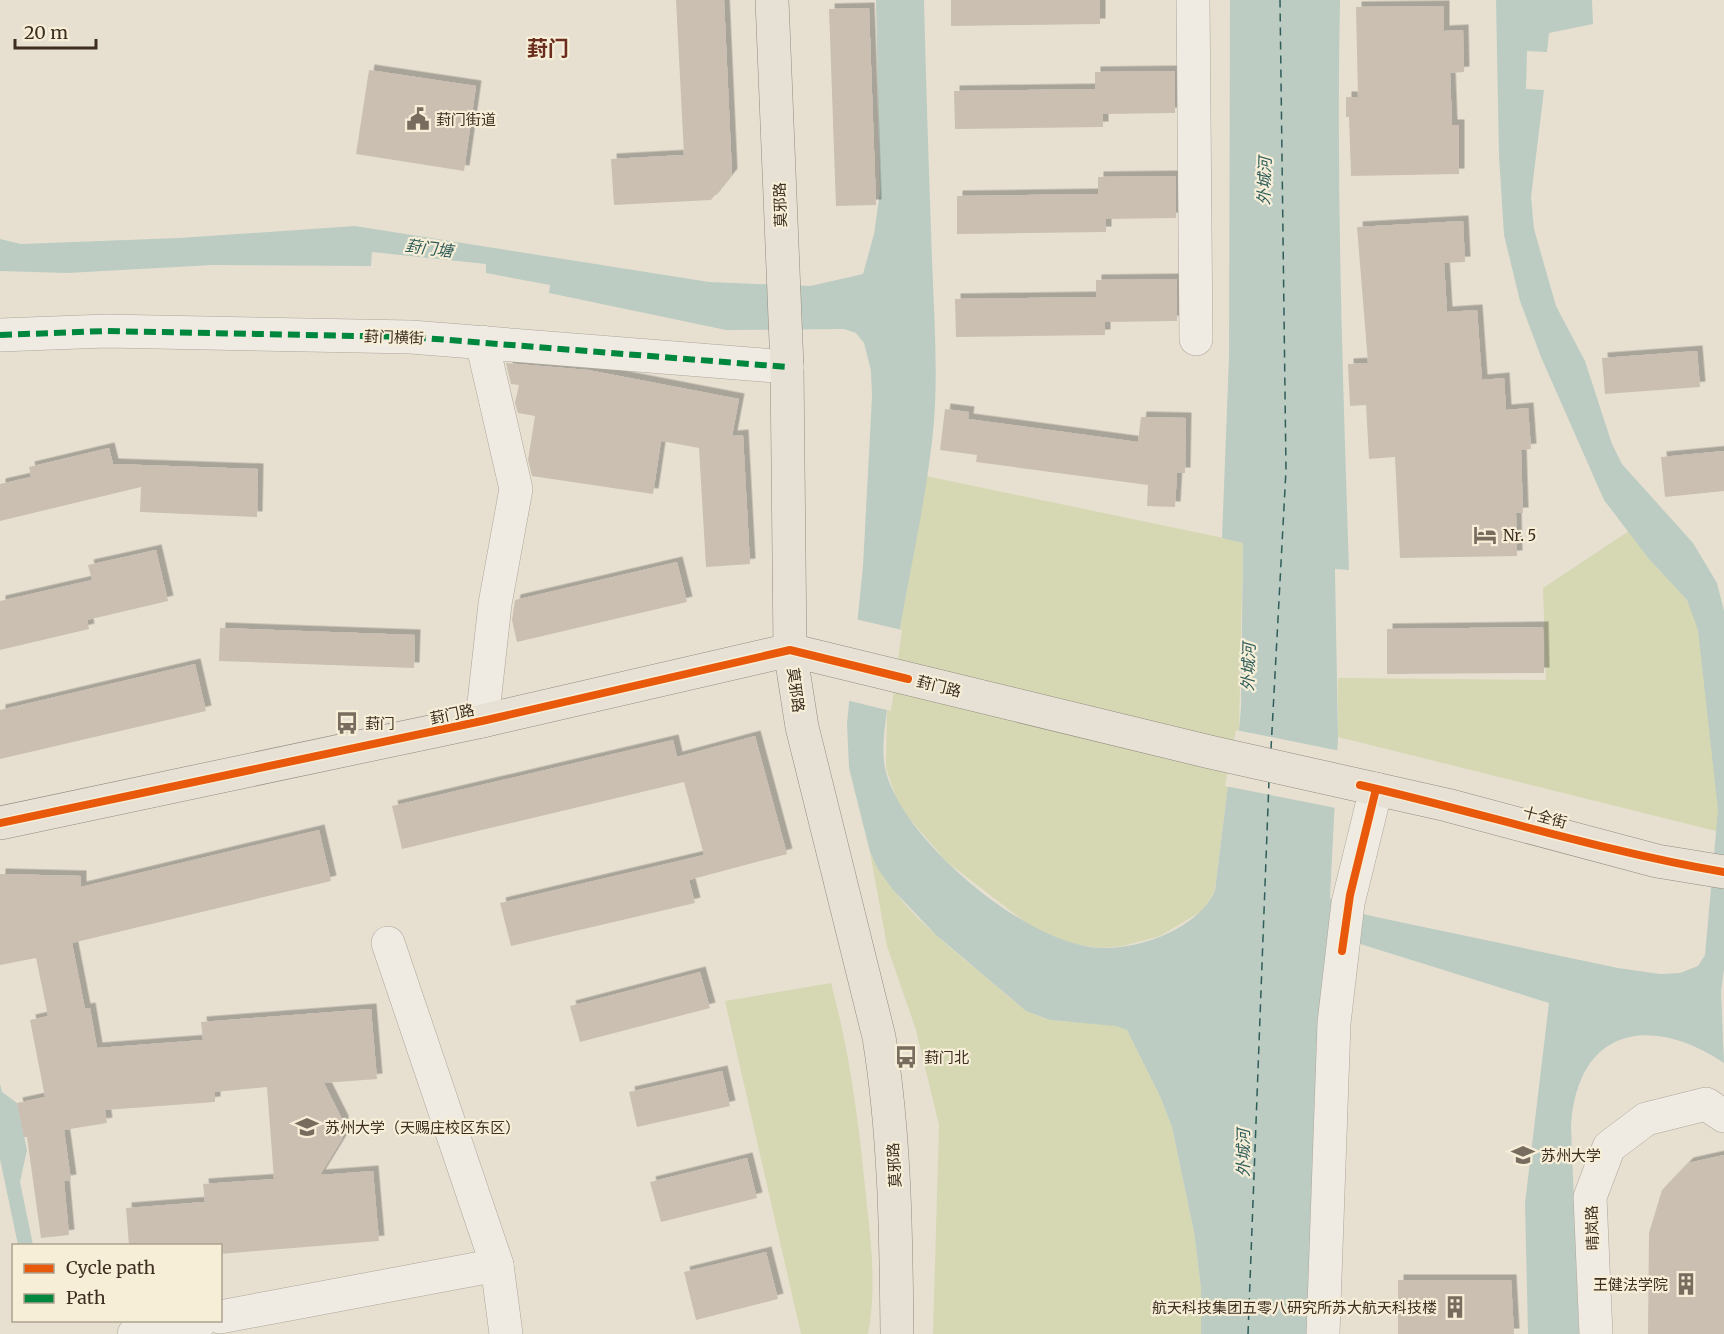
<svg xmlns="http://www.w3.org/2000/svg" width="1724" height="1334" font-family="Merriweather,'Noto Sans SC',serif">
<defs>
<filter id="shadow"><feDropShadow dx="5.5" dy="-5.5" stdDeviation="0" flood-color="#0004"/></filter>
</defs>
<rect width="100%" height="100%" fill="#e7e0d1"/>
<g fill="#d6d7b3">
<polygon points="926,476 1243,542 1239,730 1228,785 1215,891 1202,911 1160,936 1123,946 1102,948 1078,945 1061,941 1033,928 947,862 908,817 896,798 886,768 887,715 896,645"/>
<polygon points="1629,531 1649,559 1687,600 1693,615 1724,616 1724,833 1338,737 1338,678 1546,680 1543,588"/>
<path d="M870 852C894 904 943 942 987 978 1006 994 1025 1015 1051 1020 1070 1024 1112 1018 1127 1030L1160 1096 1172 1127 1194 1232 1201 1288V1334H933L939 1125 916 1030 887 946Z"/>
<path d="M831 983C850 1053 859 1124 866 1196 871 1243 877 1288 868 1334H801L725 1001Z"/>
</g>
<g fill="#bcccc2">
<path d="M876 0H924C926 86 929 173 932 259 934 313 938 368 934 422 926 510 903 596 891 684 888 709 880 742 885 768 900 839 1029 947 1102 948 1142 949 1198 928 1215 891L1228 785 1239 730 1241 707 1243 543 1222 538 1229 357 1230 0H1340C1336 190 1343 380 1349 570L1335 569 1338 737 1330 898 1339 908 1376 917 1618 968 1660 974 1680 973 1698 966 1705 955 1718 810 1698 630 1687 600 1649 559 1604 500 1541 357 1520 301 1504 235 1499 156 1496 0H1592L1593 24 1549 33 1547 52 1527 51 1526 89 1544 90 1531 197 1534 229 1556 306 1585 361 1612 444 1622 464 1693 543 1717 583 1724 611V969L1721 991 1724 1063C1651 1014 1578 1027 1571 1125L1579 1334H1528L1525 1203 1549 1003 1341 938 1312 1334H1201V1288L1194 1232 1172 1127 1160 1096 1127 1030 1116 1026 1050 1020 1026 1011 936 935 893 890 878 869 870 852 849 768 847 723 863 566 872 397 871 371 864 343 856 333 844 329 726 330 549 293 550 285 486 273V264L372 252 371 266 213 265 67 273 0 271V239L21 244 179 238 355 226 709 282 810 286 863 274 874 234 880 192Z"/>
<polygon points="0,1084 2,1092 17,1103 27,1150 20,1182 33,1245 18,1245 0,1159"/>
</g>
<g fill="#e7e0d1">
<polygon points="855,619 902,630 891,711 846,700"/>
<polygon points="1236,730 1340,751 1336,808 1225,786"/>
</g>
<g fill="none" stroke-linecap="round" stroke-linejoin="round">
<g stroke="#2f5d5a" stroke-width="1.5" stroke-dasharray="8 6" stroke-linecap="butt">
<polyline points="1271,749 1286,470 1280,0"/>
<polyline points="1248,1334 1269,780"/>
</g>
</g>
<g fill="#cbbfb2" filter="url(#shadow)">
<polygon points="676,0 724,0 732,174 711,200 614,205 611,159 684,155"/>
<polygon points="951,0 1100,0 1100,24 951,26"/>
<polygon points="1444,6 1444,31 1463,30 1464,72 1450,73 1452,125 1459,125 1459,174 1351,176 1349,117 1346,117 1346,97 1358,97 1356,7"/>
<polygon points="869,8 876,205 836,206 829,9"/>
<polygon points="369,70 476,86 464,171 356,154"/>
<polygon points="1175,71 1175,113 1103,114 1103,127 955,129 954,91 1095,89 1095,72"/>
<polygon points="1176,176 1176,218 1106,219 1106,232 957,234 957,196 1098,194 1098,177"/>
<polygon points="1463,221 1465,262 1444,263 1447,312 1477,310 1482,380 1504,378 1506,410 1528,408 1531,449 1521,450 1523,513 1516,513 1517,556 1400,558 1395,457 1369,459 1366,405 1350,406 1348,364 1368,363 1357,227"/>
<polygon points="1177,279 1177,321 1105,322 1105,335 956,337 955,299 1096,297 1096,280"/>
<polygon points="1697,351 1700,387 1605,394 1602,358"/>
<polygon points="506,363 588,370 739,399 732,436 743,435 750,564 706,567 699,448 661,441 653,494 532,476 528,460 535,416 518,413 515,403 519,385 511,384"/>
<polygon points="945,409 969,412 968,419 1138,442 1141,417 1186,418 1185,473 1177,473 1175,507 1147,506 1148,485 976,462 977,455 940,450"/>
<polygon points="109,448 113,464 258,469 257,517 140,512 141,487 0,521 0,484 31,477 29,467"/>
<polygon points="1724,451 1724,491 1665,497 1661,457"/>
<polygon points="156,550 168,601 87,620 89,629 0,650 0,601 92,580 88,565"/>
<polygon points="677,562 687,602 517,642 512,620 515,600"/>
<polygon points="1543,627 1544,673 1387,674 1387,629"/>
<polygon points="220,628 415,635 414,668 219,661"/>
<polygon points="195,664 206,711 0,759 0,710"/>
<polygon points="755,736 787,854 689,880 695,903 511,946 500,903 704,855 684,782 402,849 392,806 673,740 677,757"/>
<polygon points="319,830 331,881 72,943 85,1009 90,1008 97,1048 203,1040 201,1022 371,1009 377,1079 324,1083 343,1121 343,1129 342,1139 320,1175 373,1171 379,1241 220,1254 220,1245 129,1245 126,1208 205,1202 203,1184 274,1179 267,1087 215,1092 215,1102 105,1110 107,1123 64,1130 71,1180 64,1181 69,1235 41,1238 27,1137 24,1137 17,1103 45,1097 30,1020 48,1016 36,958 0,965 0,874 81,876 81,887"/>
<polygon points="700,972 710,1008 580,1042 570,1006"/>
<polygon points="722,1071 730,1106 637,1127 629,1092"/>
<polygon points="1724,1155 1724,1334 1648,1334 1649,1233 1662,1190 1688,1163"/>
<polygon points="747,1158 757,1198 661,1222 650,1182"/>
<polygon points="766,1252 778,1299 696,1320 684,1272"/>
<polygon points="1398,1280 1511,1280 1514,1334 1398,1334"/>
</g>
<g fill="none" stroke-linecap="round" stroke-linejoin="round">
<g stroke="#ada599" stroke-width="34">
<g id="minor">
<polyline points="1193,0 1196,339"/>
<polyline points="0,335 106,331 411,337 787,367"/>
<polyline points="482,342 516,489 495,604 482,721"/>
<polyline points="388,943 497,1265 506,1334"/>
<polyline points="220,1317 497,1265"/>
<polyline points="134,1334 202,1320"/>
<polyline points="1323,1334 1334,1023 1348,903 1376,789"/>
<polyline points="1596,1334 1590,1197 1609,1147 1646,1119 1706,1104 1724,1116"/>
</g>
</g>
<g stroke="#928b80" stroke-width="34">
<g id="major">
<path d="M772 0 787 367 790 650 802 727 879 1037C895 1136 896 1234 897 1334"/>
<polyline points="0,823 482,721 790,650 1210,752 1447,805 1657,861 1724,872"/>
</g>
</g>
<use href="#minor" stroke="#efebe3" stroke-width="33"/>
<use href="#major" stroke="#e6e1d4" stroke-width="33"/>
<polyline stroke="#00873e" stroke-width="6" stroke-dasharray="12 6" stroke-linecap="butt" points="0,335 106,331 411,337 787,367"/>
<g stroke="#f7eed8" stroke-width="11">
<g id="cycleway">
<path d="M1360 785C1482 813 1601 851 1724 872"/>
<polyline points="0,823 482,721 790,650 908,679"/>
<polyline points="1342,951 1350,895 1376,789"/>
</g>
</g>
<use href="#cycleway" stroke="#e8590c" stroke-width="8"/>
</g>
<defs>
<g id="civic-bare" transform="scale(1.8)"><path d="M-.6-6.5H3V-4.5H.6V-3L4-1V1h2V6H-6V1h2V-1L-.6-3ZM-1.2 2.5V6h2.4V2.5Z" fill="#786c5e" stroke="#f7eed8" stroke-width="2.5" paint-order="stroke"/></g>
<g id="hotel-bare" transform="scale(1.8)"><path d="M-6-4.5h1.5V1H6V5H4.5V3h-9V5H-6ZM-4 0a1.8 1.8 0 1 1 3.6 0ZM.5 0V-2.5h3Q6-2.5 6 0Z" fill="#786c5e" stroke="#f7eed8" stroke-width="2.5" paint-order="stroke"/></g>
<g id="bus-bare" transform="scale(1.8)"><path d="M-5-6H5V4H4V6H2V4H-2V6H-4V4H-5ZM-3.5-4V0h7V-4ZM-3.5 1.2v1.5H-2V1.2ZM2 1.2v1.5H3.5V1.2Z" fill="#786c5e" stroke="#f7eed8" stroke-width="2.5" paint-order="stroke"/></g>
<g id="university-bare" transform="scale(1.8)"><path d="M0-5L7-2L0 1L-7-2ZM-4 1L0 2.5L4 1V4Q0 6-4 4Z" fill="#786c5e" stroke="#f7eed8" stroke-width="2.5" paint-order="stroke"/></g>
<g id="building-bare" transform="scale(1.8)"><path d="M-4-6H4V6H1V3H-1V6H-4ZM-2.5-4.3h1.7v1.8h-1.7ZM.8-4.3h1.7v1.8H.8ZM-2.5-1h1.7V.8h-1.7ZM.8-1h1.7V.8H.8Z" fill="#786c5e" stroke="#f7eed8" stroke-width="2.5" paint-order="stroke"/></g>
</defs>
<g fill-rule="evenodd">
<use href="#civic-bare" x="418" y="119"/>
<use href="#hotel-bare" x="1485" y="535"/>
<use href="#bus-bare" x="347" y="723"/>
<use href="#bus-bare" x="906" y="1057"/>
<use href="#university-bare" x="307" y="1127"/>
<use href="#university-bare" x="1523" y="1155"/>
<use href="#building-bare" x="1686" y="1284"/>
<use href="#building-bare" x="1455" y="1307"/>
</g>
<g text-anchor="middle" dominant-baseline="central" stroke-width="4.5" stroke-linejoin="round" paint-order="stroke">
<g font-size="15" fill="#3d2e20" stroke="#f7eed8" text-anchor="start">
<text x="436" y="119">葑门街道</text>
<text x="1503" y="535">Nr. 5</text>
<text x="365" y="723">葑门</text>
<text x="924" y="1057">葑门北</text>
<text x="325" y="1127">苏州大学（天赐庄校区东区）</text>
<text x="1541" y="1155">苏州大学</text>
<text x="1668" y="1284" text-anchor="end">王健法学院</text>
<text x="1437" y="1307" text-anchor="end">航天科技集团五零八研究所苏大航天科技楼</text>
</g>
<g font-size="15" fill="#3d2e20" stroke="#f7eed8">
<text transform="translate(780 205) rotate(-92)">莫邪路</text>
<text transform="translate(394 337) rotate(2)">葑门横街</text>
<text transform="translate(939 686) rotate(14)">葑门路</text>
<text transform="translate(796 690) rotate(82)">莫邪路</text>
<text transform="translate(452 714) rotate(-12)">葑门路</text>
<text transform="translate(1545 817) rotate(15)">十全街</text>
<text transform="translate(894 1165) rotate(-93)">莫邪路</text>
<text transform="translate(1592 1228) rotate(-92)">晴岚路</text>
</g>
<g font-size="16" font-style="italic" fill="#2f5d5a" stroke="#f7eed8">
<text transform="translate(1264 181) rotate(-88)">外城河</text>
<text transform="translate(429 248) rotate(7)">葑门塘</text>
<text transform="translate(1248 667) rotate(-88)">外城河</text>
<text transform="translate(1243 1153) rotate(-90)">外城河</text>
</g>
<g font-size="21" font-weight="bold" fill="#6b2e1e" stroke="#f7eed8">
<text x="548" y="48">葑门</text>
</g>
</g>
<rect x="12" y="1244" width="210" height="78" fill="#f7eed8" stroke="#ada18e" stroke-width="1.5"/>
<rect x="24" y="1264" width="30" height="9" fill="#e8590c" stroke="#ada18e" stroke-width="1.5"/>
<text x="66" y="1274" font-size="18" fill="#3d2e20">Cycle path</text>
<rect x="24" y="1294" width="30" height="9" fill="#00873e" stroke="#ada18e" stroke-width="1.5"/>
<text x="66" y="1304" font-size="18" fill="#3d2e20">Path</text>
<path d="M15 39v9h81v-9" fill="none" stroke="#3d2e20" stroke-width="3"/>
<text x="24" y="39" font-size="18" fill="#3d2e20" stroke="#f7eed8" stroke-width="4.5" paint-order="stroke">20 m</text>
</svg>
